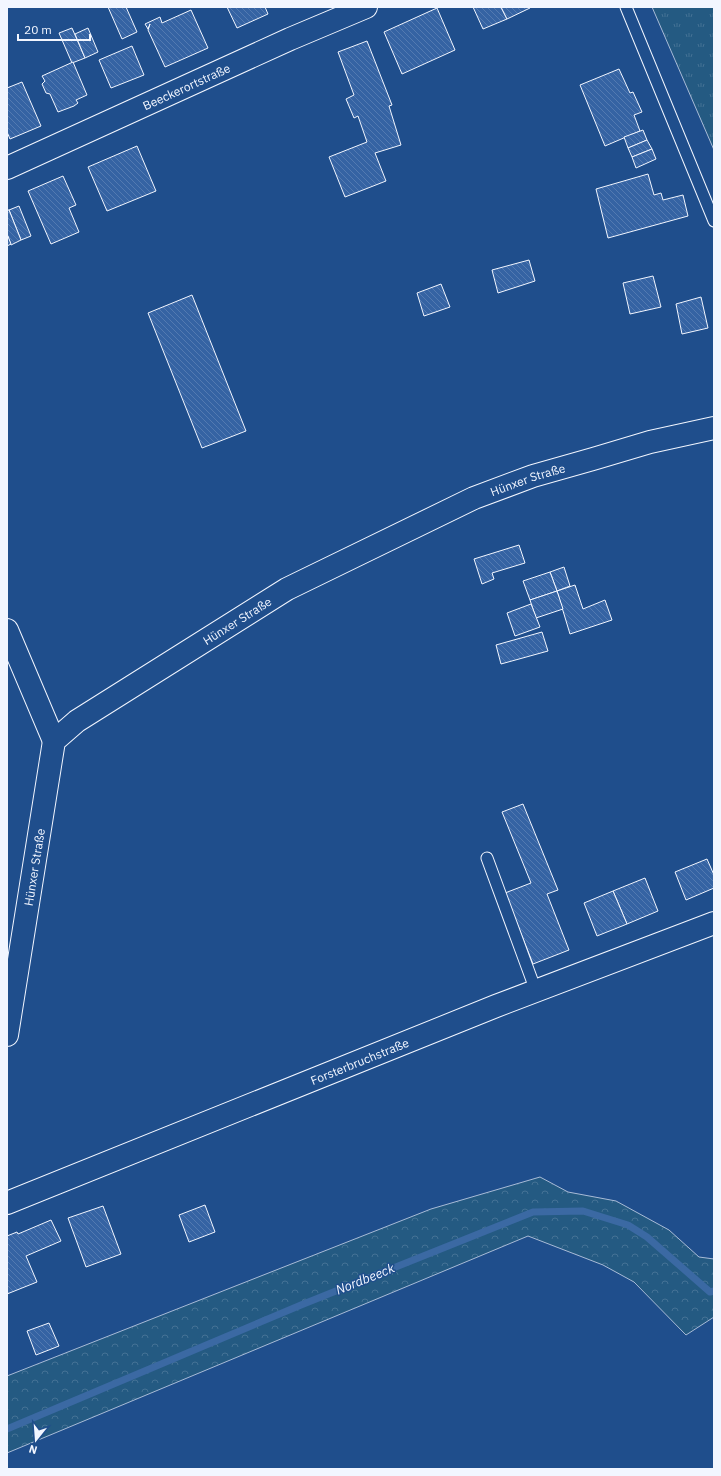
<svg xmlns="http://www.w3.org/2000/svg" width="721" height="1476" font-family="'IBM Plex Sans',sans-serif">
<defs>
<pattern id="grass-tufts" width="24" height="20" patternUnits="userSpaceOnUse"><rect width="24" height="20" fill="#245a82"/><path d="M3 7l-1-3M5 7V3M7 7l1-3M15 17l-1-3M17 17v-4M19 17l1-3" fill="none" stroke="#447295"/></pattern>
<pattern id="forest-crowns" width="20" height="18" patternUnits="userSpaceOnUse"><rect width="20" height="18" fill="#245a82"/><path d="M2 6a3 3 0 1 1 6 0M12 15a3 3 0 1 1 6 0" fill="none" stroke="#447295"/></pattern>
<pattern id="building-back-hatch" width="6" height="6" patternUnits="userSpaceOnUse"><rect width="6" height="6" fill="#3563a3"/><path d="M-1 5l2 2M0 0l6 6M5-1l2 2" fill="none" stroke="#537ab1"/></pattern>
</defs>
<rect width="100%" height="100%" fill="#1f4e8c"/>
<polygon fill="url(#grass-tufts)" stroke="#a8bbd7" points="652,7 714,7 714,150"/>
<polygon fill="url(#forest-crowns)" stroke="#a8bbd7" points="540,1177 568,1192 616,1201 669,1230 699,1257 714,1259 714,1317 686,1335 634,1282 603,1265 528,1236 7,1453 7,1376 431,1209"/>
<g fill="none" stroke-linecap="round" stroke-linejoin="round">
<polyline stroke="#3b69a3" stroke-width="7" points="7,1429 301,1305 533,1212 583,1211 628,1225 647,1237 710,1292 714,1291"/>
</g>
<g fill="url(#building-back-hatch)" stroke="#f2f6ff">
<polygon points="108,7 126,7 137,32 122,39"/>
<polygon points="227,7 265,7 268,14 237,28"/>
<polygon points="473,7 501,7 507,19 483,29"/>
<polygon points="501,7 530,7 530,8 507,19"/>
<polygon points="437,8 455,50 402,74 384,32"/>
<polygon points="191,10 208,48 165,67 148,30 150,24 148,29 145,24 160,17 162,23"/>
<polygon points="72,28 85,58 72,63 59,33"/>
<polygon points="88,28 98,52 85,58 75,34"/>
<polygon points="367,41 392,105 389,106 401,145 375,153 386,181 345,197 329,157 367,142 358,116 354,118 346,99 354,95 338,52"/>
<polygon points="132,46 144,75 111,88 99,60"/>
<polygon points="73,62 87,95 76,100 78,103 74,106 58,112 50,94 46,93 42,84 45,81 42,76"/>
<polygon points="619,69 630,93 633,92 642,112 634,115 640,131 605,146 580,85"/>
<polygon points="22,82 41,126 10,139 7,132 7,88"/>
<polygon points="643,130 647,140 628,148 624,137"/>
<polygon points="647,140 652,149 632,157 628,148"/>
<polygon points="137,146 156,191 107,211 88,167"/>
<polygon points="652,149 656,159 636,168 632,157"/>
<polygon points="648,174 654,195 661,193 663,200 683,195 688,216 608,238 596,189"/>
<polygon points="63,176 76,205 69,208 79,232 51,244 28,191"/>
<polygon points="19,206 31,236 21,240 9,210"/>
<polygon points="7,210 9,210 21,240 11,245 7,234"/>
<polygon points="7,234 11,244 7,246"/>
<polygon points="529,260 535,281 498,293 492,270"/>
<polygon points="653,276 661,307 630,314 623,283"/>
<polygon points="441,284 450,307 424,316 417,293"/>
<polygon points="192,295 246,431 202,448 148,313"/>
<polygon points="701,297 708,328 682,334 676,304"/>
<polygon points="519,545 525,563 492,573 494,579 482,584 474,559"/>
<polygon points="564,567 570,586 557,591 550,572"/>
<polygon points="550,572 557,591 530,600 523,581"/>
<polygon points="575,585 583,609 605,600 612,620 570,634 557,591"/>
<polygon points="557,591 563,609 536,618 530,600"/>
<polygon points="531,604 540,627 515,636 507,613"/>
<polygon points="542,632 548,651 501,664 496,645"/>
<polygon points="523,804 558,890 547,894 569,950 533,964 505,893 531,883 502,812"/>
<polygon points="707,859 714,875 714,888 686,900 675,872"/>
<polygon points="645,878 658,911 627,924 613,891"/>
<polygon points="613,891 627,924 597,936 584,903"/>
<polygon points="205,1205 215,1232 189,1242 179,1215"/>
<polygon points="103,1206 121,1254 86,1267 68,1218"/>
<polygon points="51,1220 61,1241 26,1256 37,1282 7,1294 7,1236 17,1232 18,1234"/>
<polygon points="49,1323 59,1346 36,1355 27,1331"/>
</g>
<g fill="none" stroke-linecap="round" stroke-linejoin="round">
<g stroke="#f2f6ff" stroke-width="13">
<g id="service">
<polyline points="626,7 714,221"/>
<polyline points="487,858 536,991"/>
</g>
</g>
<g stroke="#f2f6ff" stroke-width="24">
<g id="minor">
<path id="s1" d="M7 168 290 39 366 7"/>
<polyline points="7,630 54,741"/>
<path id="s2" d="M7 1035 54 741 77 721 287 589 474 498 533 476 593 459 650 442 714 428"/>
<path id="s3" d="M7 1203 496 1006 714 923"/>
</g>
</g>
<use href="#service" stroke="#1f4e8c" stroke-width="11"/>
<use href="#minor" stroke="#1f4e8c" stroke-width="22"/>
</g>
<g text-anchor="middle" dominant-baseline="central" stroke-width="3" stroke-linejoin="round" paint-order="stroke">
<g font-size="12" fill="#f2f6ff" stroke="#1f4e8c">
<text stroke="none"><textPath href="#s1" startOffset="197">Beeckerortstraße</textPath></text>
<text stroke="none"><textPath href="#s2" startOffset="841">Hünxer Straße</textPath></text>
<text stroke="none"><textPath href="#s2" startOffset="517">Hünxer Straße</textPath></text>
<text stroke="none"><textPath href="#s2" startOffset="170">Hünxer Straße</textPath></text>
<text stroke="none"><textPath href="#s3" startOffset="380">Forsterbruchstraße</textPath></text>
</g>
<g font-size="13" font-style="italic" fill="#f2f6ff" stroke="#1f4e8c">
<text transform="translate(365 1279) rotate(-22)">Nordbeeck</text>
</g>
</g>
<rect width="721" height="1476" fill="none" stroke="#f2f6ff" stroke-width="16"/>
<g transform="translate(36 1440) rotate(197)" stroke="#1f4e8c" stroke-width="3" paint-order="stroke">
<path d="M0-3L7 15L0 10L-7 15Z" fill="#f2f6ff"/>
<text y="-6" font-size="11" font-weight="bold" text-anchor="middle" fill="#f2f6ff">N</text>
</g>
<path d="M18 34v6h72v-6" fill="none" stroke="#f2f6ff" stroke-width="2"/>
<text x="24" y="34" font-size="12" fill="#f2f6ff" stroke="#1f4e8c" stroke-width="3" paint-order="stroke">20 m</text>
</svg>
